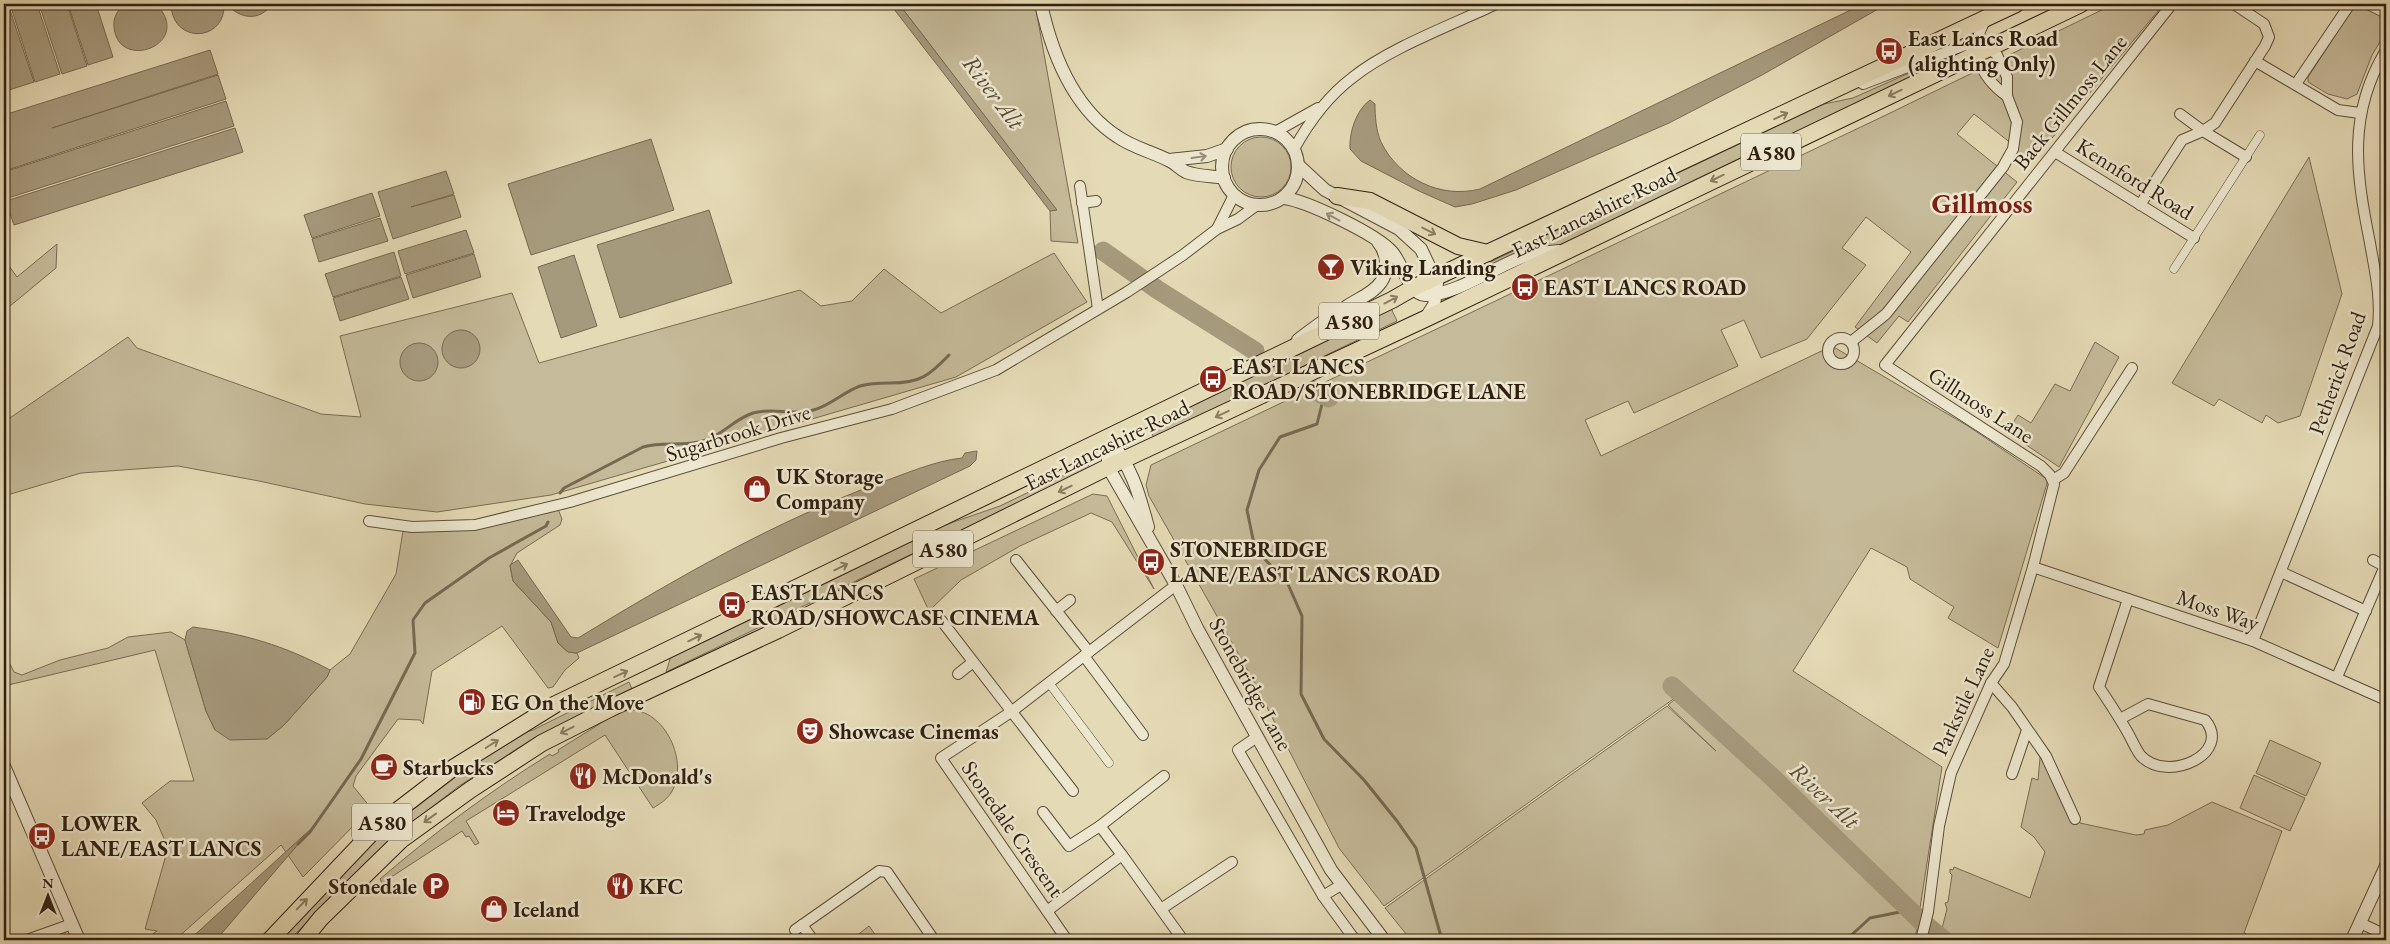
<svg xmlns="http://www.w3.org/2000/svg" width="2390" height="944" font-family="'EB Garamond',serif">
<rect width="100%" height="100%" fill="#e4dab5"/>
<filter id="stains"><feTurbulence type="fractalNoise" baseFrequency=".004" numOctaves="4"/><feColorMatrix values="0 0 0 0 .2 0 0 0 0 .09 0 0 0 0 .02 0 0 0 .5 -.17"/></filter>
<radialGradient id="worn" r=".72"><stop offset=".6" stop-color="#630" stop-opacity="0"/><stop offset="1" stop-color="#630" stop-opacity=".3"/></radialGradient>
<g fill="#c5ba99" stroke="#7a6c54">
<polygon points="899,4 1035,4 1078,243 1051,241 1050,211 1056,210"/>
<polygon points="2114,4 2163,5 2027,168 2007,151 2012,144 1974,114 1957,134 2017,182 1908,322 1899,316 1877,343 1855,327 1911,252 1866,217 1842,248 1866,265 1807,339 1761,358 1744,320 1721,330 1738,366 1634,413 1628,401 1585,420 1601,456 1832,346 1968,426 2048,480 1998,648 1948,618 1954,607 1910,579 1907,567 1871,548 1793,671 1942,767 1915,940 1411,940 1385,908 1667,706 1716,751 1668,705 1686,690 1384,906 1339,848 1252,678 1149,496 1146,485 1151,465 1886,115"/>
<polygon points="2364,5 2386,19 2386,32 2372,55 2357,94 2347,99 2328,94 2308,82 2308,77 2353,8"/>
<polygon points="1936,61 1937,65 1563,244 1532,251 1470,275 1469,272 1824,104 1853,98"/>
<circle cx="1261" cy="167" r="30"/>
<polygon points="2309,157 2342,294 2300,416 2278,423 2266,415 2262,423 2219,399 2214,406 2172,383"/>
<polygon points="57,244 56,268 4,311 4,259 17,277"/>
<polygon points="1054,253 1087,302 956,377 551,495 437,512 365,504 259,481 178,466 81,473 4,496 4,422 128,337 137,348 321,414 361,417 340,336 512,293 539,363 800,290 821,306 852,301 884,269 941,313"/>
<polygon points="1391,308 1397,321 1154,438 1149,427"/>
<polygon points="2095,342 2119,357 2059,467 2007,432 2018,415 2031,423 2055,384 2070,391"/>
<polygon points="1087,464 1091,468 666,672 671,656 942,526 1000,506"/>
<polygon points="1093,494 1107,496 1154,589 1112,522 1091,513 1020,546 961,580 929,611 914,579"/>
<polygon points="558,509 562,519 560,525 517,553 510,566 513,581 551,622 558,643 568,652 577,653 579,658 565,670 553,687 548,688 502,626 432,671 423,724 420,720 398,719 356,776 353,786 371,808 303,877 281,845 175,940 144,940 157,931 145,929 168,848 156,820 142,803 170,781 194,781 155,650 4,686 4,655 5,654 14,672 22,675 60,660 108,648 128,637 171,632 185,640 206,711 215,730 267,739 284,725 327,677 330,670 350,654 396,574 403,531"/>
<polygon points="629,682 632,689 534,738 459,786 400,832 289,940 278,940 390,825 429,792 509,737 533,730"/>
<path d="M628 710C665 708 690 763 671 793 666 800 660 804 653 808L605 735 466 821 479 843 475 845 469 836 466 837 462 831 382 883 380 879C434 833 490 791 550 754L552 756 559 752 558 750 609 718Z"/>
<polygon points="2270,740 2321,763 2306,796 2256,773"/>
<polygon points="2041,747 2080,823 2136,835 2144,834 2145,830 2168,825 2212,802 2282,831 2244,933 2259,940 1939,940 1947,909 1945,903 1948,902 1952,875 1950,873 1950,869 1953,870 1954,867 2030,898 2045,852 2034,837 2021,827 2032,778 2038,780"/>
<polygon points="2254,775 2305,798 2290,831 2240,808"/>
<polygon points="869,926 879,940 851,940"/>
</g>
<g fill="#a69a7d" stroke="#766951">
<polygon points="4,4 8,4 34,82 9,90 4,74"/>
<polygon points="10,4 37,4 60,74 35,82"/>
<polygon points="39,4 67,4 87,66 62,74"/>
<polygon points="68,4 96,4 113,57 88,65"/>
<path d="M125 4H156C195 44 118 73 114 27 113 18 117 10 125 4Z"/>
<path d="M171 4H224C226 42 172 45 171 4Z"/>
<path d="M227 4H272C260 22 239 19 227 4Z"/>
<polygon points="890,4 899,4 1057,210 1050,211"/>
<path d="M1863 4H1887L1762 75 1669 123 1516 190 1472 204 1455 207 1419 191 1361 161 1350 149C1349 133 1356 110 1370 100L1375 104C1375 116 1376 131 1381 142 1399 179 1441 199 1480 189Z"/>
<polygon points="210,50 218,74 52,128 218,75 226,99 4,171 4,115"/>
<polygon points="226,101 234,126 5,199 4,172"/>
<polygon points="235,128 243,152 14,225 6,201"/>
<polygon points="651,139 674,210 531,255 508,184"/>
<polygon points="446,171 454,194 411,207 454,195 461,217 393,239 378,192"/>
<polygon points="372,193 380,216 312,238 304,215"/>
<polygon points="709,210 732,283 620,318 597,245"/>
<polygon points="380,218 388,241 319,262 312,239"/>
<polygon points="466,230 474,253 405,274 398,251"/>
<polygon points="394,252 401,276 333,297 325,274"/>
<polygon points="474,254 481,277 413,298 406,275"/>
<polygon points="574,255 597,326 561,338 538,267"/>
<polygon points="401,277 409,299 340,321 333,298"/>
<circle cx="461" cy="349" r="19"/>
<circle cx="419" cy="362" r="19"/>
<path d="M977 451 976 460 970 466 577 653 568 652 558 643 551 622 513 581 510 565 518 560 571 637 578 638C677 578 773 522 882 482 908 473 934 461 962 458L965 453Z"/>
<path d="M193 627C245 634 283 645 330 670L327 677 284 725 267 739 230 740 215 730 206 711 185 640 187 631Z"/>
<polygon points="313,827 216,940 189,940"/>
</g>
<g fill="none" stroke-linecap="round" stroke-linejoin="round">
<g stroke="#766951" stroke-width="3">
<polyline points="1324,396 1317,424 1280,437 1259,470 1247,510 1255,549 1287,582 1302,616 1301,694 1324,739 1364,780 1397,821 1416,848 1442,940"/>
<path d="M560 493 564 488 643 447C663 441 683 447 703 441 722 436 734 419 753 413 769 408 785 413 802 412 825 411 839 394 860 386 870 383 880 383 890 383 920 383 929 376 949 355"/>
<polyline points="298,844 310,832 361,759 415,653 413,620 425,603 489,558 546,526 548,522"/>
<polyline points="1846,940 1870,918 1900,912 1921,921"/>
</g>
<g stroke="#a69a7d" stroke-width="19">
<polyline points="1103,251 1158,290 1255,351"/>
<polyline points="1314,390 1329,398"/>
<polyline points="1672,686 1772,777 1921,921 1944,940"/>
</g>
<g stroke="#5c4e39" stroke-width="9">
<g id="pedestrian">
<polyline points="2174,269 2260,135"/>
<polyline points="1049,683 1109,763"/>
</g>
</g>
<g stroke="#5c4e39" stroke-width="12">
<g id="minor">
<polyline points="2368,4 2386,13"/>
<path d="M1987 18C1967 47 1980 77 2007 96"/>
<polyline points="2255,61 2338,110 2360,113"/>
<polyline points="2296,84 2350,4"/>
<polyline points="2180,114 2203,131 2246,157"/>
<polyline points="1275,132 1318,108"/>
<path d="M1294 149C1309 122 1327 97 1352 78 1389 48 1452 25 1496 4"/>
<polyline points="2055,152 2194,238"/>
<polyline points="1080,186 1098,309"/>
<polyline points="1082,203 1096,201"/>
<polyline points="2140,205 2182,140 2203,131 2215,123 2265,46 2269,37 2264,24 2234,4"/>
<polyline points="1217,229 1234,195"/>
<circle cx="1841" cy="351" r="13"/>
<polyline points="1851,342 1886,314 2003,167 2013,149 2017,122 2007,96 2007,77 1997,55 1989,48 1976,45 1965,45 1863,84"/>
<polyline points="2053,480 2064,473 2132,368"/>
<polyline points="369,521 412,527 475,525 570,502 781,438 892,409 996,370 1127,292 1183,255 1217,229 1238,219 1257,205"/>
<polyline points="1016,560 1089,652"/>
<polyline points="2373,560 2386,567"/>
<polyline points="2033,567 2253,641 2386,700"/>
<polyline points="2281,572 2366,611"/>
<polyline points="1056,611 1070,600"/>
<polyline points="941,620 1073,791"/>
<path d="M2253 641 2378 326C2381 296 2375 272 2370 243 2356 173 2347 114 2386 50"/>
<polyline points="1084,656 1143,735"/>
<polyline points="958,674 973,662"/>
<polyline points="2337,677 2385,566"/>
<polyline points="1991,683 2012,707 2046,756 2075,819"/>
<path d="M2120 719 2148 704 2205 720C2233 753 2168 784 2141 756 2136 750 2132 740 2128 733 2119 717 2109 702 2099 687L2128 599"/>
<polyline points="1257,737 1238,750 1323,896 1355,940"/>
<polyline points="2012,774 2027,730"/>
<polyline points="1043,812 1069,846 1100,826 1122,855"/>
<polyline points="1100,826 1164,776"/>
<polyline points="1323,896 1341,885"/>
<polyline points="1161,909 1232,862"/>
<polyline points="1047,911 1122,855 1183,940"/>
<polyline points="2360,923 2386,935"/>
<polyline points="802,925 813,940"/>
<polyline points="795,930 879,871 887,872 934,940"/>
<polyline points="27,940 72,924"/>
<polyline points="1067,940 941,758 1011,712 1176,585"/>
<polyline points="1921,940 1928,912 1939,826 1951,773 1991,683 2004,664 2033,567 2054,484 2050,475 2041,466 1885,365 2172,4"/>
</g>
</g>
<g stroke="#5c4e39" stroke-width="14">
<g id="tertiary">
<path d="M1041 4C1052 54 1073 108 1118 137 1134 148 1153 152 1170 161 1176 164 1180 169 1186 172 1197 176 1212 176 1224 178"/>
<circle cx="1260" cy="167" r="38"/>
<polyline points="1169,160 1207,156 1227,149"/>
<polyline points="1298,165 1325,190 1399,229 1421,249 1437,283 1434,305 1425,319"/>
<path d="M1284 198C1307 201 1376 234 1392 252 1402 263 1410 295 1425 295 1455 296 1499 264 1528 255 1538 253 1549 252 1559 251"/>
<path d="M1298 340C1313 328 1329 317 1346 307 1357 299 1373 294 1381 282 1389 271 1387 252 1378 242"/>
<polyline points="1108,437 1108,467 1176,585 1198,630 1331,870 1384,940"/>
<path d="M1108 437C1132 468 1138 490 1148 527"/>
<polyline points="4,766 79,940"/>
<polyline points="2352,940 2386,866"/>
</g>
</g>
<g stroke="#2f1f10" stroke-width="18">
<g id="trunk">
<polyline points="1337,196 1370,201 1458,246 1488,253"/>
<polyline points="270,940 380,824 453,768 556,704 1392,300 1413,288 2016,4"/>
<polyline points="303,940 321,918 401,840 470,790 542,743 619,704 778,630 1108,467 1425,319 2081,4"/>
</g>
</g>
<use href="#pedestrian" stroke="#ede7cf" stroke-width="8"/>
<use href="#minor" stroke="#ede7cf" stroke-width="10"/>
<use href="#tertiary" stroke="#ede7cf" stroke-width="12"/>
<use href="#trunk" stroke="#e4dab5" stroke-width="16"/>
</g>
<defs><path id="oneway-shaft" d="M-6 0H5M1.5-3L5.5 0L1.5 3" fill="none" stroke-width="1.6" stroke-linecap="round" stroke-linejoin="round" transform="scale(1.25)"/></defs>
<g stroke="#8a7c62">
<use href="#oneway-shaft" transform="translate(1895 93) rotate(154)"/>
<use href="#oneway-shaft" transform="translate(1781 116) rotate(-25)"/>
<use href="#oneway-shaft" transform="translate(1717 178) rotate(154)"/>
<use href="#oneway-shaft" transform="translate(1429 231) rotate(27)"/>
<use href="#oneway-shaft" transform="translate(1391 300) rotate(-28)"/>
<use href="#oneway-shaft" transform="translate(1222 414) rotate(155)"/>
<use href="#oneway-shaft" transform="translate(1065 489) rotate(154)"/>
<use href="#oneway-shaft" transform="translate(841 567) rotate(-26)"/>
<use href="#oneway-shaft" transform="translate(695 638) rotate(-26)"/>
<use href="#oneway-shaft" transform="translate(621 674) rotate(-25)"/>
<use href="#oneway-shaft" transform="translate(567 730) rotate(153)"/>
<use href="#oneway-shaft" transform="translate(492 744) rotate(-32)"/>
<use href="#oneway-shaft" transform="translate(430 818) rotate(144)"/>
<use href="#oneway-shaft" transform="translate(302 904) rotate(-46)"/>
</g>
<g stroke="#988d79">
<use href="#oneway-shaft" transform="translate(1199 157) rotate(-8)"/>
<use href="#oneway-shaft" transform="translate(1333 217) rotate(-152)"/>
</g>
<defs>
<g id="bus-disc" transform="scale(1.4375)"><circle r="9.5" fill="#8f2418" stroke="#ede7cf"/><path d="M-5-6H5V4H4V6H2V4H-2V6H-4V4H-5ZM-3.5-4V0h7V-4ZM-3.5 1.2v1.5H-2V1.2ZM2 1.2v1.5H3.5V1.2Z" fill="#fff"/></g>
<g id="bar-disc" transform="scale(1.4375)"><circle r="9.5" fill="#8f2418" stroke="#ede7cf"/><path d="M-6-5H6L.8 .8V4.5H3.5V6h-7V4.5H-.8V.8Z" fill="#fff"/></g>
<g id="shop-disc" transform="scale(1.4375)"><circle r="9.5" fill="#8f2418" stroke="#ede7cf"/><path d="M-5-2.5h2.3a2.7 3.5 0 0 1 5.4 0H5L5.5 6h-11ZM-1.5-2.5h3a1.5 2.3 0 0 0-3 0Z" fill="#fff"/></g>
<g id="fuel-disc" transform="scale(1.4375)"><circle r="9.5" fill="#8f2418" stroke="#ede7cf"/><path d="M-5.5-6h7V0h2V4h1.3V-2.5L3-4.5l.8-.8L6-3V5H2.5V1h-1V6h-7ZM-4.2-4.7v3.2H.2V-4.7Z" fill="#fff"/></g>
<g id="theatre-disc" transform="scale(1.4375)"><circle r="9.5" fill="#8f2418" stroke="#ede7cf"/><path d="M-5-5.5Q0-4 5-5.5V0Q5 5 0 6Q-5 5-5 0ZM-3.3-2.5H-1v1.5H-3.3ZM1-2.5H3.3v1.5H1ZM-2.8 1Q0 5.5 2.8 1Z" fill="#fff"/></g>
<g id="cafe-disc" transform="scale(1.4375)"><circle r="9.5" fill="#8f2418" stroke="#ede7cf"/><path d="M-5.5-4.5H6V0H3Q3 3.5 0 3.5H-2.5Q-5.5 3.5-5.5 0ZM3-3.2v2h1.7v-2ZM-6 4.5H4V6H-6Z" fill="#fff"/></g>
<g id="restaurant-disc" transform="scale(1.4375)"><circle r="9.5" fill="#8f2418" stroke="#ede7cf"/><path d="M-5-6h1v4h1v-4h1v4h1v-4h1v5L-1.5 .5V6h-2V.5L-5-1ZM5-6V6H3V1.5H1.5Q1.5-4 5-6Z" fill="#fff"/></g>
<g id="hotel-disc" transform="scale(1.4375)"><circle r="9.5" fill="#8f2418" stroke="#ede7cf"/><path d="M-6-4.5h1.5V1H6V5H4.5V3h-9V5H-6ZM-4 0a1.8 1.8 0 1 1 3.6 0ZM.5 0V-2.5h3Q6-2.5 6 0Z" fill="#fff"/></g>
<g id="parking-disc" transform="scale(1.4375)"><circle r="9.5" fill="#8f2418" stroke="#ede7cf"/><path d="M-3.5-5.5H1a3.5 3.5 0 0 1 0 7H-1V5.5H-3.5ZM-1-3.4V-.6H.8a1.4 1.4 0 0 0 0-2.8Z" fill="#fff"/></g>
</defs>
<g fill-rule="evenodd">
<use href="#bus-disc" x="1889" y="51"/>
<use href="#bar-disc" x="1331" y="267"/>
<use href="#bus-disc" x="1525" y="287"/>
<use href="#bus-disc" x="1213" y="379"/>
<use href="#shop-disc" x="757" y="489"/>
<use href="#bus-disc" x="1151" y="562"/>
<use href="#bus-disc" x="732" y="605"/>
<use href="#fuel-disc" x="472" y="702"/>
<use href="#theatre-disc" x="810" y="731"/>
<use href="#cafe-disc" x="384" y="767"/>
<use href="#restaurant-disc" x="583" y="776"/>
<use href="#hotel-disc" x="506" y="813"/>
<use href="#bus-disc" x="42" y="836"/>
<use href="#parking-disc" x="436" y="886"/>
<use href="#restaurant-disc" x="620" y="886"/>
<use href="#shop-disc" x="494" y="909"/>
</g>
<g text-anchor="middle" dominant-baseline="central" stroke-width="5" stroke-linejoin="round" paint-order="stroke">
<g fill="#ede7cf" stroke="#685b49" stroke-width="1">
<rect x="1741" y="133.5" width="60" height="37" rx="4"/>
<rect x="1319" y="302.5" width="60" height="37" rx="4"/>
<rect x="913" y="530.5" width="60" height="37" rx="4"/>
<rect x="352" y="803.5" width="60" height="37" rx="4"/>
</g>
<g font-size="21" font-weight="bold" fill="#2f1f10">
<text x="1771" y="152">A580</text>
<text x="1349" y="321">A580</text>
<text x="943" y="549">A580</text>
<text x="382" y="822">A580</text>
</g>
<g font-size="22" font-weight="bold" fill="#2f1f10" stroke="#ede7cf" text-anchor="start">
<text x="1908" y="38">East Lancs Road<tspan x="1908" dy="25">(alighting Only)</tspan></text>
<text x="1350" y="267">Viking Landing</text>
<text x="1544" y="287">EAST LANCS ROAD</text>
<text x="1232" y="366">EAST LANCS<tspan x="1232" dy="25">ROAD/STONEBRIDGE LANE</tspan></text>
<text x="776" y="476">UK Storage<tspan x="776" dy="25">Company</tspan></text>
<text x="1170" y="549">STONEBRIDGE<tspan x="1170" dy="25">LANE/EAST LANCS ROAD</tspan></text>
<text x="751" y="592">EAST LANCS<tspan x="751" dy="25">ROAD/SHOWCASE CINEMA</tspan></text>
<text x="491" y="702">EG On the Move</text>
<text x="829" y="731">Showcase Cinemas</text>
<text x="403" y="767">Starbucks</text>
<text x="602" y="776">McDonald's</text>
<text x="525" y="813">Travelodge</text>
<text x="61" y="823">LOWER<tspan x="61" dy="25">LANE/EAST LANCS</tspan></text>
<text x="417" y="886" text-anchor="end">Stonedale</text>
<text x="639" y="886">KFC</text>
<text x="513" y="909">Iceland</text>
</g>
<g font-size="22" fill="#2f1f10" stroke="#ede7cf">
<text transform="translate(2070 102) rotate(-51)">Back Gillmoss Lane</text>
<text transform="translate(2135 179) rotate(32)">Kennford Road</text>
<text transform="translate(1594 212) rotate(-26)">East Lancashire Road</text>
<text transform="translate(2337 373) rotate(-70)">Petherick Road</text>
<text transform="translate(1981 405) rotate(33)">Gillmoss Lane</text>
<text transform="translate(738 433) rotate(-17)">Sugarbrook Drive</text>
<text transform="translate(1107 445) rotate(-26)">East Lancashire Road</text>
<text transform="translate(2218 610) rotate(19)">Moss Way</text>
<text transform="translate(1251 684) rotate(61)">Stonebridge Lane</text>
<text transform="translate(1963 701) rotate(-65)">Parkstile Lane</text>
<text transform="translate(1013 829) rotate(55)">Stonedale Crescent</text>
</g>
<g font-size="24" font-style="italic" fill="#594a36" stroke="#ede7cf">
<text transform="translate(994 92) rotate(53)">River Alt</text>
<text transform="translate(1825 795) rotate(43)">River Alt</text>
</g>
<g font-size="28" font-weight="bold" fill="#7a1f14" stroke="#ede7cf">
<text x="1982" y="203">Gillmoss</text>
</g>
</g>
<rect width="2390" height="944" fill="none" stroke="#e4dab5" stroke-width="20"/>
<rect x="5" y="5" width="2380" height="934" fill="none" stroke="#2f1f10" stroke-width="2.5"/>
<rect x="10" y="10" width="2370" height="924" fill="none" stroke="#2f1f10"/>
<g transform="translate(48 896)" stroke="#ede7cf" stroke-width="4" paint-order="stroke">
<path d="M0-4L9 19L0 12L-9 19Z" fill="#2f1f10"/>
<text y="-8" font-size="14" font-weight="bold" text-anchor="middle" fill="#2f1f10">N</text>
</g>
<rect width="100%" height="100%" filter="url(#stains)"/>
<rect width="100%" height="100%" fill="url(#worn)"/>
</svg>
